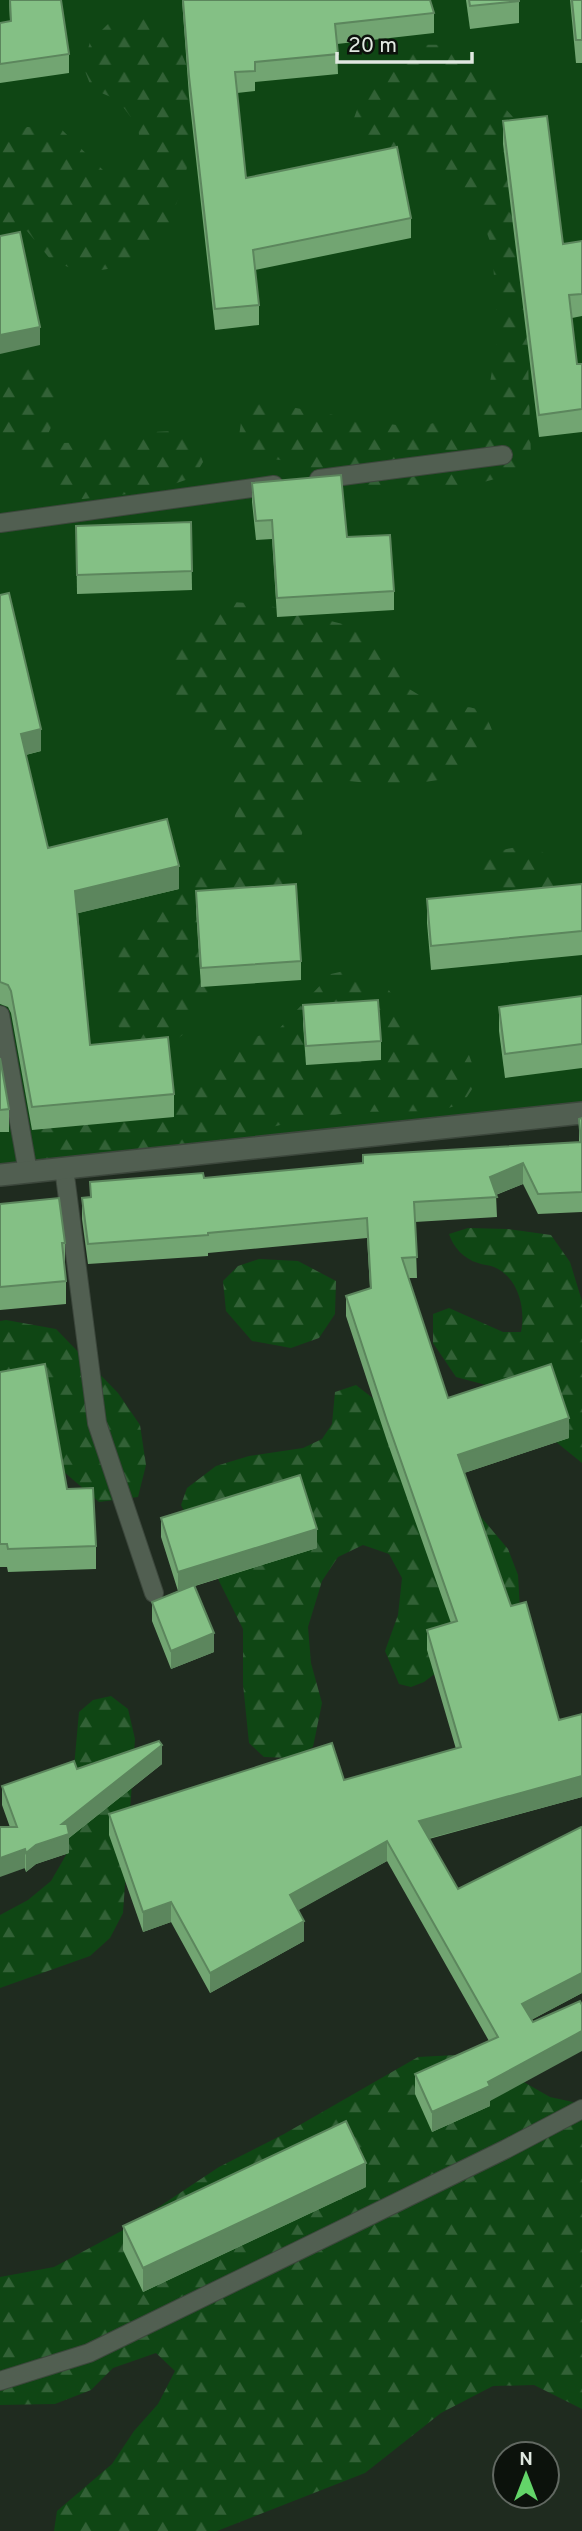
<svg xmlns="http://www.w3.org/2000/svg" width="582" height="2531" font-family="Overpass,sans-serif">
<defs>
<pattern id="forest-firs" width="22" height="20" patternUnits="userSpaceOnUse" patternTransform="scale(1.75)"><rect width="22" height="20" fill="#0f4614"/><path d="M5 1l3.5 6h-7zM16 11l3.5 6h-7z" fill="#326136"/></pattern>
</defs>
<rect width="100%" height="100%" fill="#1f2b1f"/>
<polygon fill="#0f4614" points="0,0 582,0 582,1113 0,1175"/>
<g fill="url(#forest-firs)">
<polygon points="139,11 166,14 203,107 180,194 164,236 138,264 83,273 51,260 27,231 9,228 0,231 0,143 27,127 60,128 106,173 129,175 142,159 138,127 118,100 92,89 83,66 90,42 108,24"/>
<path d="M443 45 476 58 504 107 521 126 531 458 517 473 450 491 366 487 293 462 254 456 239 436 243 409 264 402 365 421 413 427 466 417 487 400 498 336 492 247 475 200 438 168 396 149 371 148 352 124C363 92 376 60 410 47 420 44 433 45 443 45Z"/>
<polygon points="23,365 46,365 60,379 57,414 48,434 63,443 92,442 132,433 174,431 196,442 203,462 194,477 154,491 83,499 55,498 22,464 0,450 0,368"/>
<path d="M231 602 262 604 379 633 395 653 404 686C415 692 428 702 440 704 474 711 483 698 495 739L483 759 458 777 398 786 329 779 309 794 302 834 284 883 193 1024C172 1051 156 1044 126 1038L113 1018 110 987 121 947 154 919 230 839 236 811 231 766 199 722 184 709 171 686 172 652 183 631 198 615Z"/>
<path d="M534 846 556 862 555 889 483 894 480 871C497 847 506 848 534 846Z"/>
<polygon points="353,969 388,989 410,1018 447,1047 469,1055 478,1080 463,1103 440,1111 352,1112 284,1124 214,1142 38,1162 8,1149 11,1133 30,1120 189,1098 203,1085 214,1067 238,1041 277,1031 331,974"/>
<path d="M468 1228 508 1229 551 1235 570 1262 582 1301V1463L486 1385 456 1377 433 1343V1314L449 1308 503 1332H521C526 1308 518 1277 494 1267 489 1265 483 1265 478 1263 464 1259 453 1247 449 1234Z"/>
<polygon points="259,1259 298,1261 336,1281 335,1314 319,1338 291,1348 252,1341 226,1311 223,1281 238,1266"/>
<polygon points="6,1320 56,1329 118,1393 140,1425 146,1465 138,1497 99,1502 0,1417 0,1321"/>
<polygon points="356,1385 397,1417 508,1549 518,1575 520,1609 424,1682 411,1687 399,1684 385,1651 398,1615 402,1578 389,1554 363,1545 338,1557 322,1581 308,1627 311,1663 322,1703 313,1747 291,1758 264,1757 249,1743 243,1684 243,1629 181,1505 187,1488 216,1466 249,1456 303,1448 322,1439 332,1424 335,1392"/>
<polygon points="111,1696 128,1709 135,1739 123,1913 110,1938 90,1956 0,1988 0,1915 28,1900 51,1881 66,1855 79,1712 93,1700"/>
<polygon points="475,2054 550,2097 582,2104 582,2409 534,2385 493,2386 441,2413 365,2473 217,2531 54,2531 57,2511 112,2464 134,2431 158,2404 175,2371 156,2353 113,2368 91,2390 55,2404 0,2405 0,2277 54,2267 127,2228 219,2167 284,2134 418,2057"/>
</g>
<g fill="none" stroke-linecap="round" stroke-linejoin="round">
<g stroke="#3c473c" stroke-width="20">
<g id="lane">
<polyline points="319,479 503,455"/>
<polyline points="0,523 274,485"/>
<polyline points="0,1015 28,1172"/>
<polyline points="64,1168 97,1423 154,1593"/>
<polyline points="0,2381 89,2353 506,2149 582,2109"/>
</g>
</g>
<g stroke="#3c473c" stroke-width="24">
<polyline id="secondary" points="0,1175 582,1113"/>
</g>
<use href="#lane" stroke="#515f51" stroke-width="18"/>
<use href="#secondary" stroke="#515f51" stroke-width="21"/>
</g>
<g fill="#72a572">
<polygon points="9,0 61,0 69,54 69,73 0,83 0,23 10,21"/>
<polygon points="182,0 430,0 434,13 434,33 337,44 338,74 255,82 255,91 237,93 246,178 411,218 411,238 255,270 259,305 259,325 215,330 189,96"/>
<polygon points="466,0 519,0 519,23 470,29"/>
<polygon points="570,0 582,0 582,63 576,63"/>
<polygon points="503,121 563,244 582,241 582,316 572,318 577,364 582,364 582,432 539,437 503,144"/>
<polygon points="252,483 347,537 394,591 394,610 277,617 272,539 256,540 252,502"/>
<polygon points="191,522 192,590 77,594 76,526"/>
<polygon points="0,595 41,751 26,755 48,848 179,889 78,913 90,1045 174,1094 174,1117 32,1130 11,1013 8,1007 0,1004"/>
<polygon points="582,884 582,955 431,970 427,923 427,899"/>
<polygon points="196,891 301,961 301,980 201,987 196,910"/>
<polygon points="582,996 582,1068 505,1078 499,1031 499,1007"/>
<polygon points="303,1005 381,1041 381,1060 306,1065 303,1024"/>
<polygon points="0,1058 9,1109 9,1132 0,1132"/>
<polygon points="582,1118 582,1212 538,1214 523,1184 496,1195 497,1217 415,1222 417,1278 408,1278 448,1398 569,1438 464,1473 511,1606 559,1720 582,1797 429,1839 458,1889 582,1993 531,2020 490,2101 490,2106 432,2132 415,2094 415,2074 489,2041 387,1861 298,1910 304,1941 210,1993 171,1922 143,1932 109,1835 109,1814 344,1780 456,1749 427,1650 427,1630 451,1623 387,1441 346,1316 346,1296 370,1288 367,1238 208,1253 208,1256 88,1264 82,1219 82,1198 90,1198 90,1182 204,1178 579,1142 579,1119"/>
<polygon points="0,1204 65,1243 65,1266 64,1266 66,1281 66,1304 0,1310"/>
<polygon points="0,1372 67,1489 96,1546 96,1569 8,1572 7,1567 0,1567"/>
<polygon points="161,1518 317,1548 195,1586 214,1652 171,1669 152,1621 152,1602 178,1591 161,1537"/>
<polygon points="162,1764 69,1838 69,1853 36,1864 26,1872 2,1805 2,1786 77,1769"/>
<polygon points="366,2187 143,2292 123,2250 123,2226"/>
</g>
<g fill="#5c865d">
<polygon points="40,327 40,345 0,354 0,335"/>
<polygon points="41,729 41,751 21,756 21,734"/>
<polygon points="179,866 179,889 75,914 75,891"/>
<polygon points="523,1163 523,1184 490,1197 490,1177"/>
<polygon points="569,1418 569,1438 458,1475 458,1455"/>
<polygon points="317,1529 317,1548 178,1591 178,1572"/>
<polygon points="214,1633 214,1652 171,1669 171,1651"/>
<polygon points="162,1745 162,1764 69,1838 69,1853 36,1864 26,1872 26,1853"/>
<polygon points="582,1776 582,1797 419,1841 419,1821"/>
<polygon points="387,1841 387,1861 290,1915 290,1895"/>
<polygon points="25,1849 25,1868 0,1877 0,1858"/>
<polygon points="171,1902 171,1922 143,1932 143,1912"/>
<polygon points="304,1921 304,1941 210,1993 210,1973"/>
<polygon points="582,1973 582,1993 522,2025 522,2004"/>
<polygon points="582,2031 582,2051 490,2101 490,2106 432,2132 432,2112"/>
<polygon points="366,2163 366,2187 143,2292 143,2268"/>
</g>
<g fill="#84c085" stroke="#5c865d" stroke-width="2">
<polygon points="10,0 61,0 69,54 0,64 0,23 11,21"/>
<polygon points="183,0 430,0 434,13 335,24 338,54 255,62 255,71 235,72 246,178 397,147 411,218 253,250 259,305 215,309 189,76"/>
<polygon points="469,0 519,0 519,1 470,6"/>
<polygon points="572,0 582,0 582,40 576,40"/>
<polygon points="547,116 563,244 582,241 582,294 569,295 577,364 582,364 582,409 539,415 503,121"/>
<polygon points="20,232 40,327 0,335 0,236"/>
<polygon points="341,475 347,537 390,535 394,591 277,598 272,520 256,521 252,483"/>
<polygon points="191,522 192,571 77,575 76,526"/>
<polygon points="9,593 41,729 21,734 48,848 167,819 179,866 75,891 90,1045 168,1037 174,1094 32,1107 11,991 8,985 0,982 0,595"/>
<polygon points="296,884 301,961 201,968 196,891"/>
<polygon points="582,884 582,931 431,946 427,899"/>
<polygon points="582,996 582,1044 505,1054 499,1007"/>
<polygon points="378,1000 381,1041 306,1046 303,1005"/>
<polygon points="0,1058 9,1109 0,1110"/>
<polygon points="582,1118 582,1192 538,1194 523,1163 490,1177 497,1197 414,1202 417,1257 402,1258 448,1398 551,1364 569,1418 458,1455 511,1606 526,1602 559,1720 582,1714 582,1776 419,1821 458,1889 581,1827 582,1829 582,1973 522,2004 533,2022 580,2001 582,2005 582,2031 488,2082 490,2086 432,2112 415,2074 498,2037 387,1841 290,1895 304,1921 210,1973 171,1902 143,1912 109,1814 332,1743 344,1780 461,1747 427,1630 457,1621 387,1421 346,1296 371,1288 367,1218 208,1233 208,1235 88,1244 82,1198 91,1197 90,1182 203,1173 204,1178 363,1163 363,1155 581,1142 579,1119"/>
<polygon points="59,1198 65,1243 62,1243 66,1281 0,1287 0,1204"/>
<polygon points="45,1364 67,1489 93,1488 96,1546 8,1549 7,1544 0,1544 0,1372"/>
<polygon points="300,1475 317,1529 178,1572 161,1518"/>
<polygon points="194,1585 214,1633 171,1651 152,1602"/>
<polygon points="159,1741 162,1745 62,1824 67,1824 69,1834 36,1845 26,1853 25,1849 0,1858 0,1827 17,1827 2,1786 74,1761 77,1769"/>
<polygon points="346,2121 366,2163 143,2268 123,2226"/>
</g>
<g transform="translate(526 2475)"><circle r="33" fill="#0c120c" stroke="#616861" stroke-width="2"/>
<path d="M0-5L12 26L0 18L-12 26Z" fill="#63d469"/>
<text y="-10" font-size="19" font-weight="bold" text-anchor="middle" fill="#e0e8e0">N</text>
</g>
<path d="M337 52v10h135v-10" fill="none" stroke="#e0e8e0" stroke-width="3.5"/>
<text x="348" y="52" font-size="21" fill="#e0e8e0" stroke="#0c120c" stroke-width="5" paint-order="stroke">20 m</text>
</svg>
